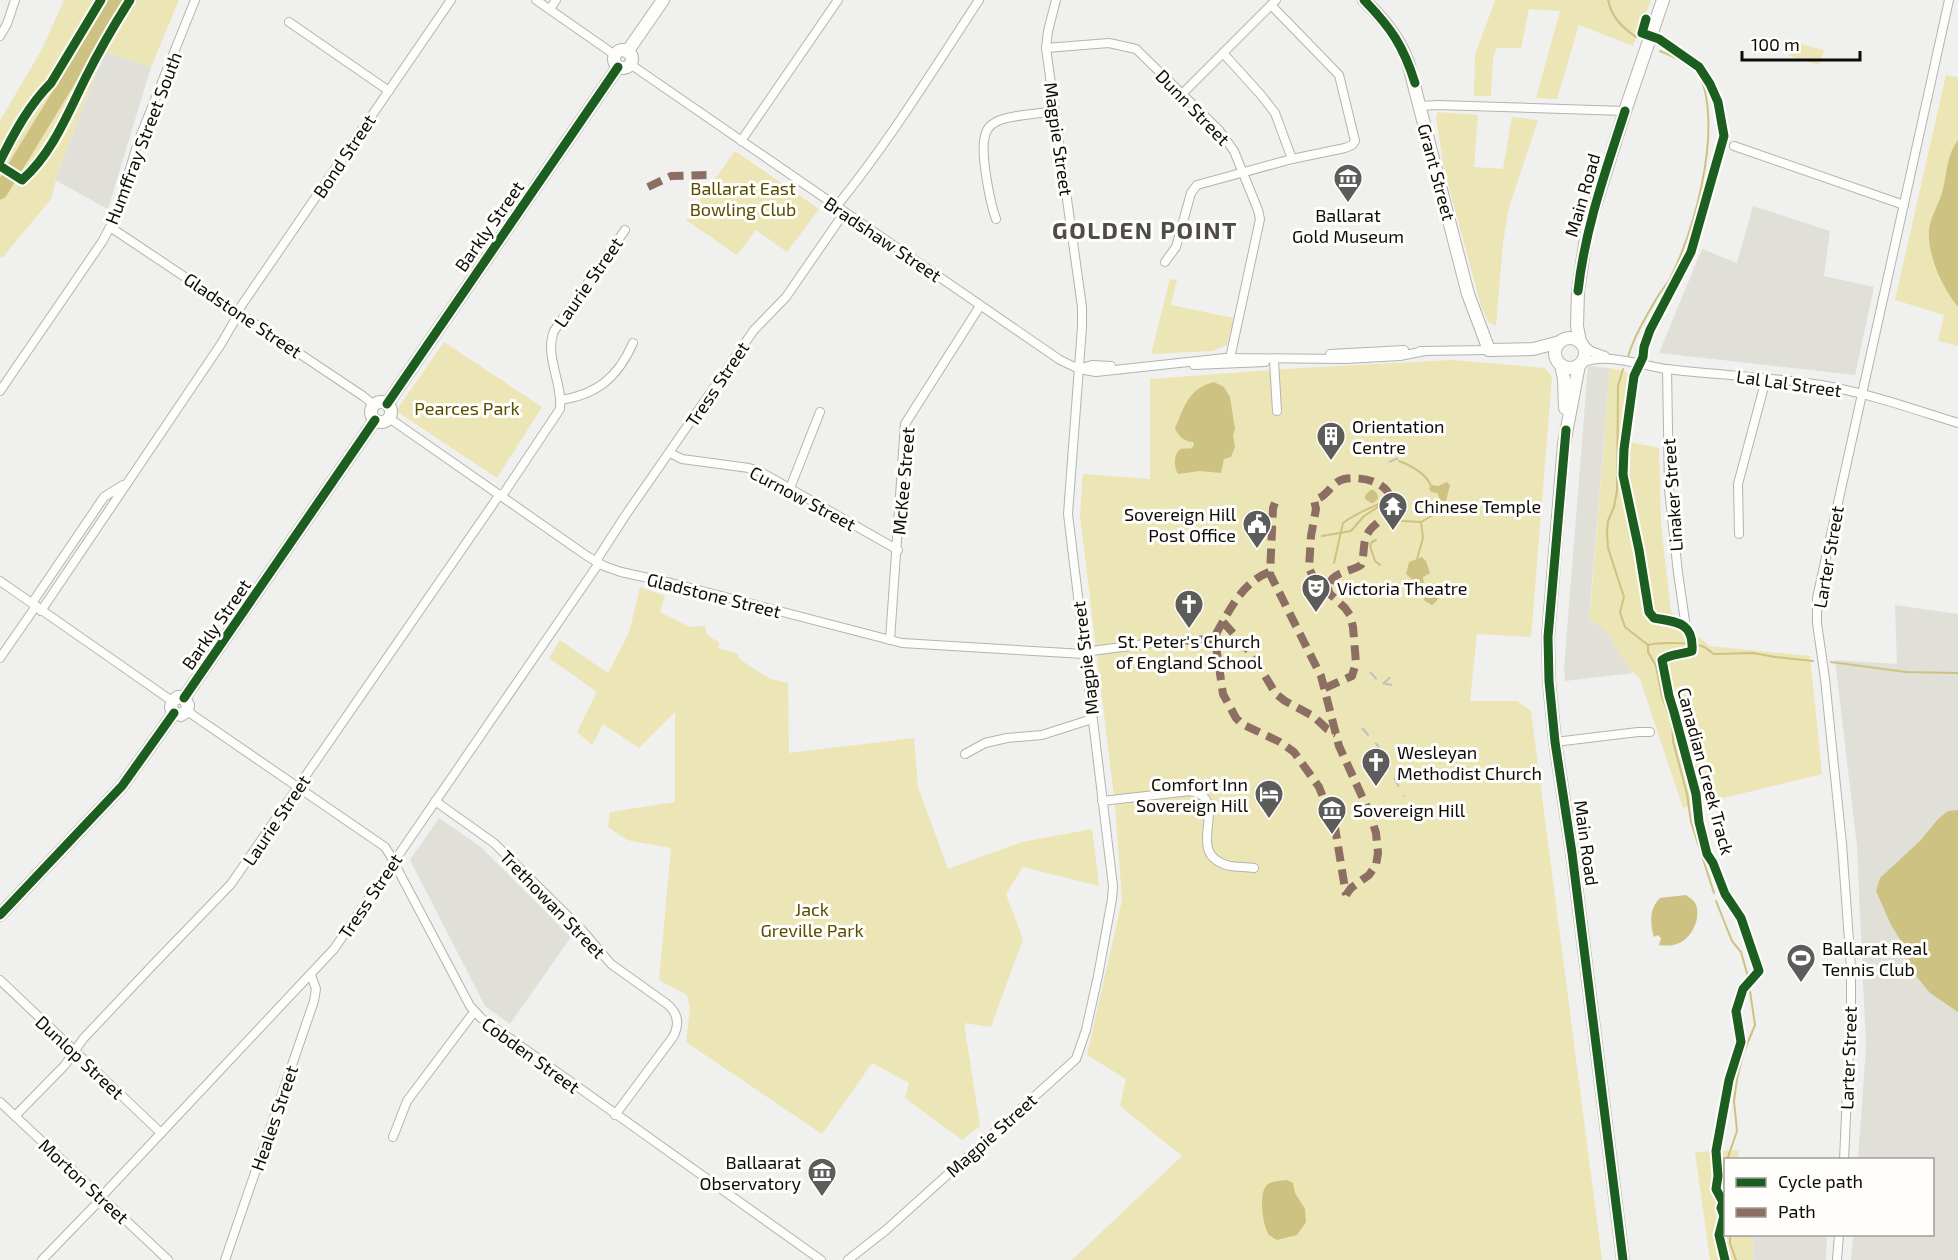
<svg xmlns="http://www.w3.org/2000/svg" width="1958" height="1260" font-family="'Exo 2',sans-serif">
<rect width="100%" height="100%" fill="#f0f0ee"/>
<g fill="#e0e0d9">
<polygon points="104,52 151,67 108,209 55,180"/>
<polygon points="1753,206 1830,231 1824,276 1874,287 1855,375 1659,353 1702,249 1737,263"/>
<polygon points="1588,366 1610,368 1589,619 1605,630 1633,673 1565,681 1564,668"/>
<polygon points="1895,605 1958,614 1958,1260 1851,1260 1853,1235 1932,1234 1932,1160 1858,1159 1866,1048 1857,847 1835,660 1897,664"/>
<polygon points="439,818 481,847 571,937 510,1024 485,1006 410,860"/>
<polygon points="1752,1235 1827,1235 1826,1260 1753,1260"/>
</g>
<g fill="#ece5b6">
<polygon points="64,0 179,0 151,67 104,52 58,172 51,199 2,258 0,257 0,121 42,49"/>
<polygon points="1495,0 1651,0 1633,46 1579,25 1557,99 1536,98 1560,11 1529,9 1521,48 1497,48 1493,58 1491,96 1474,96 1475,55"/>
<polygon points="1793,42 1824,50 1819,65 1789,56"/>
<polygon points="1946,75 1958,77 1958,346 1938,341 1944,315 1895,300"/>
<polygon points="1438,112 1478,115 1474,167 1503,169 1512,117 1538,120 1509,207 1503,243 1496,326 1489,323 1481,306 1444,169 1436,117"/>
<polygon points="735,151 819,209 787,252 756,230 737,255 686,220"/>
<polygon points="1170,279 1177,280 1171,305 1234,318 1227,345 1213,351 1151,354"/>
<polygon points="444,342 542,407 497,478 396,411"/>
<polygon points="1452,360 1545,368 1552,377 1531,637 1477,634 1470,701 1517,701 1531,711 1602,1260 1072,1260 1182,1156 1120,1106 1126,1079 1087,1055 1122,900 1115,805 1080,515 1083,474 1150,479 1150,379 1301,368"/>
<polygon points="1610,368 1637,375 1629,442 1659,448 1661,525 1671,612 1709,646 1810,656 1822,774 1683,808 1640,679 1631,670 1605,630 1589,619 1591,602"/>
<polygon points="640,587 665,596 660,612 690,627 705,626 707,635 720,643 718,648 738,654 739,659 770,679 788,683 789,753 914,738 918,787 948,869 1022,842 1092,829 1099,886 1023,867 1006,894 1023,939 991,1027 964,1023 980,1126 962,1140 905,1098 909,1083 872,1063 822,1134 686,1042 690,1008 687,995 659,980 671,848 627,840 608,827 610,812 675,802 675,712 639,748 603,724 592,745 577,732 597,692 549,658 560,640 608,673 629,633"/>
<polygon points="1739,1150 1738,1159 1726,1160 1726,1234 1752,1235 1753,1260 1710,1260 1695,1152"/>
</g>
<g fill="#cdc281">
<path d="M1958 140V307C1942 287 1927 255 1929 229 1931 216 1940 202 1943 189 1947 173 1947 154 1958 140Z"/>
<path d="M1214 382 1224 387 1230 397 1235 429 1233 435 1235 447 1231 457 1224 459 1221 473 1200 471 1178 474C1174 468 1173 453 1181 449 1185 448 1189 449 1192 448L1194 444 1193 442C1185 442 1178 436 1175 428 1185 406 1188 389 1214 382Z"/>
<polygon points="1447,482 1450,485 1445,505 1439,507 1440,498 1437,493 1431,492 1429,488 1432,485 1438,486"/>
<path d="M1422 557 1426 561 1430 573 1423 577 1424 583C1417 586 1411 578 1406 574L1409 562Z"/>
<path d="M1434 583H1437C1441 592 1440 600 1432 605L1425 601 1422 595Z"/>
<polygon points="1958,810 1958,1012 1930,993 1912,971 1906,949 1891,925 1876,891 1880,878 1920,841 1938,819 1948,811"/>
<path d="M1686 895C1690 898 1694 900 1696 905 1701 918 1692 938 1679 943 1673 946 1666 946 1659 945L1661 938 1658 935 1654 937C1650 923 1649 909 1660 898Z"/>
<path d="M1287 1180 1293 1183 1295 1193 1305 1209 1306 1222 1297 1235 1277 1240C1276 1239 1270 1236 1269 1235 1262 1225 1258 1191 1268 1184 1273 1181 1281 1181 1287 1180Z"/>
</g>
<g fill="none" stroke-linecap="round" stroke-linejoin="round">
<g stroke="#cdc281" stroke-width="2">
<path d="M1608 0C1612 18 1622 27 1636 37"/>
<path d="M1628 357C1634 336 1647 315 1658 296 1662 289 1668 284 1671 277 1695 227 1717 146 1705 91 1703 84 1701 76 1696 70 1687 62 1671 56 1660 51"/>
<polyline points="1623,369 1618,386 1617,491 1614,507 1608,521 1607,533 1608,548 1624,597 1620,612 1625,627 1648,645 1648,652 1656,666 1662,697 1672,722 1673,741 1687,794 1691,822 1714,893"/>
<path d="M1399 461C1412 466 1426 473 1431 486"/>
<polyline points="1394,501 1397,517 1402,521 1421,522 1423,538 1417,559"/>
<polyline points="1421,522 1435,514 1440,496"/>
<polyline points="1322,536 1351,531 1364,516 1378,507"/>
<polyline points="1376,540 1372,542 1370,546 1375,561 1380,565"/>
<path d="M1334 563 1343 523C1356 513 1369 509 1383 502"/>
<polyline points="1421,584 1426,590"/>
<path d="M1648 645C1660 642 1697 642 1706 648 1709 650 1711 652 1714 654L1753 653 1775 657 1813 661"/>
<polyline points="1831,662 1906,672 1958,673"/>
<polyline points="1716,901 1732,941 1741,952 1748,977 1755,1025 1743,1054 1737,1079 1734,1101 1737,1131 1727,1160"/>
<polyline points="1726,1169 1723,1184 1726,1188"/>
<polyline points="1730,1234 1730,1243 1736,1260"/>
</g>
<polygon stroke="#cdc281" stroke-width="8" points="1372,494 1374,497 1372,499 1369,497"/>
<polyline stroke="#cdc281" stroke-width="15" points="0,192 117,0"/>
<g stroke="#b3b3b2" stroke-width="10">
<g id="minor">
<polyline points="536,0 615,55"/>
<polyline points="550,9 556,0"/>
<polyline points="289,22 389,91"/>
<polyline points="0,36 7,24 15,0"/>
<polyline points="1046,48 1109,43 1136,49 1219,130 1234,151 1258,210 1260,219 1229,363"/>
<polyline points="1223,53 1261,95 1275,113 1292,159"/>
<polyline points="630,64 1060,360 1079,369 1096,372 1225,358 1346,359 1400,356 1425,351"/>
<polyline points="1182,94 1276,0"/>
<polyline points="1420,106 1438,105 1625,111"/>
<polyline points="741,141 838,0"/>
<polyline points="1734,146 1904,205"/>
<path d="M836 207C889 142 933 70 979 0"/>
<path d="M996 219C990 203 980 152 985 136 986 130 990 125 996 122 1007 115 1040 114 1055 111"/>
<polyline points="110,227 363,396 374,405"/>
<polyline points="1165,262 1176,247 1191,193 1197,185 1292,159 1345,148 1352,145 1355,141 1339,75 1271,5"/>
<polyline points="237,312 451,0"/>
<polyline points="1581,343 1591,351 1605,356"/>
<polyline points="1420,351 1489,350"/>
<polyline points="1330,354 1404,350"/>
<polyline points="1274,361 1277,411"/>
<path d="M1581 363C1607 352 1639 365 1666 369 1718 375 1770 377 1821 385 1868 393 1913 409 1958 423"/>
<polyline points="1194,365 1265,362"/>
<polyline points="1079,369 1092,365 1111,366"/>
<polyline points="1667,369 1669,489 1678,573 1685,621"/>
<polyline points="0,391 102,242 116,216 138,142 195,0"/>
<path d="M560 400C597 395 618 377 633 343"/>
<polyline points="389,418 587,556 604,566 621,572 671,583 902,643 1084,654"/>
<polyline points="670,453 682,459 749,468 759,471 898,550"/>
<polyline points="790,488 820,412"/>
<path d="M502 496 560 409C563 383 544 356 554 331L625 230"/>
<polyline points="1739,534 1738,484 1766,379"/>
<polyline points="596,561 625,516 754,330 786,297 844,213"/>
<polyline points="0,581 172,701"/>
<polyline points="32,603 104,497 123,485"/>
<polyline points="41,611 221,344 239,313"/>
<polyline points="890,640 905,424 980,306"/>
<polyline points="1084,652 1160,642 1176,641"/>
<polyline points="0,658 36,606"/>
<polyline points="187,711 385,847 390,855 470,1006 481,1018 821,1260"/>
<polyline points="1555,742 1638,732 1650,732"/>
<polyline points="965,754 985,743 1007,738 1042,735 1092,719"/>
<path d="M435 801 494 843 581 929 611 964 667 1004C678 1013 680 1024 673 1037L615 1115"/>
<path d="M1102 801 1190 791C1235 799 1179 854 1230 866 1238 867 1246 867 1254 868"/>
<polyline points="0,980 161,1133"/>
<polyline points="0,1102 168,1260"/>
<polyline points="15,1116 65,1065 83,1039 149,969 231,884 500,494"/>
<polyline points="393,1137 407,1101 474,1012"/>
<polyline points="1844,1160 1851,1005 1851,968 1842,844 1825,679 1817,623 1817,598 1949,0"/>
<polyline points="101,1197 334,949 599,563"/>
<polyline points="42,1260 102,1198"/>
<polyline points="225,1260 314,1001 316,989 311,975"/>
<polyline points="848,1260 886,1230 1076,1059 1086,1030 1098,976 1112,899 1113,886 1068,514 1082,327 1082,307 1046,48 1048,31 1056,0"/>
<polyline points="1837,1260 1839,1234"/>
</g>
</g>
<g stroke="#b3b3b2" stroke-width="14">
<g id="secondary">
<path d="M1364 0C1383 19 1398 36 1408 62L1468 294 1489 350 1533 349 1560 342"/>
<circle cx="623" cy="59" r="9"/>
<polyline points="627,52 663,0"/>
<circle cx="1570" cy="353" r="15"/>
<polyline points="1580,342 1577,326 1578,291 1587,231 1625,111 1663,0"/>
<polyline points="1561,365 1564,379 1565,408"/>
<polyline points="1579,365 1564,444 1548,637 1549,681 1555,742 1572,853 1623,1260"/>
<circle cx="381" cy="412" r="10"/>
<polyline points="387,404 618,67"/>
<polyline points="184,698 375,420"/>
<polyline points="174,713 181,715 187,711 188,705 184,698"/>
<polyline points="174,713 171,708 172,701 178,697 184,698"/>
<polyline points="0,915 122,786 174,713"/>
</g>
</g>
<use href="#minor" stroke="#fdfdfc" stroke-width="8"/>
<use href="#secondary" stroke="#fdfdfc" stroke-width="12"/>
<g stroke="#c0c0be" stroke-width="2" stroke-dasharray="10 10" stroke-linecap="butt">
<polyline points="1389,462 1406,455"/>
<polyline points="1370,672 1380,683 1392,685"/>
<polyline points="1383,684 1398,670"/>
<polyline points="1362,728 1378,746 1404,797"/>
</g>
<g stroke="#8d6e63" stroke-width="8" stroke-dasharray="15 8" stroke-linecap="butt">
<polyline points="648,187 671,176 708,175"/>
<polyline points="1275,503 1273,508 1270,574 1321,676 1339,746 1370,814 1376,833 1378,853 1376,865 1369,875 1351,888 1346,895"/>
<path d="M1269 572C1242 583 1231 608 1217 632L1215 639 1223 694 1236 718 1242 724 1280 742 1294 752 1319 787 1335 827 1346 895"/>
<polyline points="1223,622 1251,653 1276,694 1285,701 1313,716 1327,729 1336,734"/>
<polyline points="1176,641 1215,639"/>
<path d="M1325 688 1352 676 1356 663 1353 627 1350 615 1345 608 1330 594 1328 589 1314 579 1309 568 1311 536 1316 509 1314 500C1328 497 1331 482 1344 479 1364 475 1402 485 1387 513 1382 521 1372 525 1368 533 1362 543 1365 555 1361 565 1349 573 1330 571 1328 589"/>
</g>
<g stroke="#fffefb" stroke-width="13">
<g id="cycleway">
<path d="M1364 0C1391 28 1403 45 1415 83"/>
<path d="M1646 19 1642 33 1659 39 1699 67 1710 84 1718 102 1724 136 1691 252 1650 330 1644 347 1643 357 1634 376 1624 449 1623 475 1639 550 1649 612 1654 618C1677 622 1694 622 1692 651 1681 655 1671 653 1662 660L1669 696 1674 712 1696 794 1699 822 1707 854 1713 863 1725 894 1741 918 1759 971 1743 989 1736 1011 1741 1042 1729 1080 1716 1151 1718 1176 1716 1189 1723 1202 1721 1208 1724 1216 1719 1235 1725 1260"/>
<path d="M0 161C14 133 29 105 51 83L101 0"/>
<path d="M0 166 22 180C52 154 68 113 86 77 99 51 114 25 130 0"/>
<path d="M1578 291C1585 228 1606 170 1625 111"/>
<polyline points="387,404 618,67"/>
<polyline points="1566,430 1548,637 1549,681 1555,742 1572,853 1623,1260"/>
<polyline points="184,698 375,420"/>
<polyline points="0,915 122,786 174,713"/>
</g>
</g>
<use href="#cycleway" stroke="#1b5e20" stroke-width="9"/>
</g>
<defs>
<g id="museum-pin" transform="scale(1.5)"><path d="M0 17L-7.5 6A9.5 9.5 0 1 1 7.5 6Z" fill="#5c5c5a" stroke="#fffefb"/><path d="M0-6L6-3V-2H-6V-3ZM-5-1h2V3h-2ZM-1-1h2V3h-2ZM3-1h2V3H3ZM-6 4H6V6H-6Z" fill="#fff"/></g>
<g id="building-pin" transform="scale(1.5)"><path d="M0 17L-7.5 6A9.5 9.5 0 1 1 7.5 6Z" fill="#5c5c5a" stroke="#fffefb"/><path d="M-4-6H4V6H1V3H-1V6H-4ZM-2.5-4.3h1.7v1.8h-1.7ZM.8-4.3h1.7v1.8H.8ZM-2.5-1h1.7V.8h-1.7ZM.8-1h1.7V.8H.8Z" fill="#fff"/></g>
<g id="temple-pin" transform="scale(1.5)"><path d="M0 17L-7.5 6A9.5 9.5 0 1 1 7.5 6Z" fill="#5c5c5a" stroke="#fffefb"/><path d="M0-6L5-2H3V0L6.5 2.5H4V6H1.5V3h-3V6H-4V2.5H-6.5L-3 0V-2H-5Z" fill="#fff"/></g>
<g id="civic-pin" transform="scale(1.5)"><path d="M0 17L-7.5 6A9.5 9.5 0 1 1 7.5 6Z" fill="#5c5c5a" stroke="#fffefb"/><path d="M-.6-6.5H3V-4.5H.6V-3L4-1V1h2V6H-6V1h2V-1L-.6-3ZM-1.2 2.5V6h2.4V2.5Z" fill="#fff"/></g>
<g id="theatre-pin" transform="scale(1.5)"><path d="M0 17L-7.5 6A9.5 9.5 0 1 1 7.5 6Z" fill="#5c5c5a" stroke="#fffefb"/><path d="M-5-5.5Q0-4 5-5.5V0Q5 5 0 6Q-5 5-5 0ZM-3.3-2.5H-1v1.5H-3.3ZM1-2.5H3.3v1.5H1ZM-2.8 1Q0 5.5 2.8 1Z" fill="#fff"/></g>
<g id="church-pin" transform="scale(1.5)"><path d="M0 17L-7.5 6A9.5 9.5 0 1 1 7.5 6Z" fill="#5c5c5a" stroke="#fffefb"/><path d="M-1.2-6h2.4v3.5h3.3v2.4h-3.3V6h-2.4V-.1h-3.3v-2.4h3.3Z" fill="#fff"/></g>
<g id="hotel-pin" transform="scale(1.5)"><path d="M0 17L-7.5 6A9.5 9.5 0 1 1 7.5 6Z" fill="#5c5c5a" stroke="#fffefb"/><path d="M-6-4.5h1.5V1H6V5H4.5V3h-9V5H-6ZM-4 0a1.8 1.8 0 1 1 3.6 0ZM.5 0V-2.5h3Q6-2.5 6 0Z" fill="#fff"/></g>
<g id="stadium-pin" transform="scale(1.5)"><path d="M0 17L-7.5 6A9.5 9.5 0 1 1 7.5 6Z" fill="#5c5c5a" stroke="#fffefb"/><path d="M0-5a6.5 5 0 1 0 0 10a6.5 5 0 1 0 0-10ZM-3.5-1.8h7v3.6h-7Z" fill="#fff"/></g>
</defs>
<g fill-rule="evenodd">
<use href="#museum-pin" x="1348" y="178"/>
<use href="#building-pin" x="1331" y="436"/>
<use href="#temple-pin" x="1393" y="506"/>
<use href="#civic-pin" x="1257" y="524"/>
<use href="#theatre-pin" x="1316" y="588"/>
<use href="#church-pin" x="1189" y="604"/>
<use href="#church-pin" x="1376" y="762"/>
<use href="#hotel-pin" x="1269" y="794"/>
<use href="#museum-pin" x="1332" y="810"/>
<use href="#stadium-pin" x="1801" y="958"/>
<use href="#museum-pin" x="822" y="1172"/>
</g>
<g text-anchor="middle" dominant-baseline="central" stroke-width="6" stroke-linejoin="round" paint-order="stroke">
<g font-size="18" fill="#0c0c0b" stroke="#fffefb">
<text transform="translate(1193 107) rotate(46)">Dunn Street</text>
<text transform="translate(143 138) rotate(-69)">Humffray Street South</text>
<text transform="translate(1059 139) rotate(82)">Magpie Street</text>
<text transform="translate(344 156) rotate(-56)">Bond Street</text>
<text transform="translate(1437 172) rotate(75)">Grant Street</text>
<text transform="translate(1582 195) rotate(-74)">Main Road</text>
<text transform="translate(489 226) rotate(-55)">Barkly Street</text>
<text transform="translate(883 239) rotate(34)">Bradshaw Street</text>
<text transform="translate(588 282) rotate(-55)">Laurie Street</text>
<text transform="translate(243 315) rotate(34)">Gladstone Street</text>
<text transform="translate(1789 383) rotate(8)">Lal Lal Street</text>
<text transform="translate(717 384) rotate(-56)">Tress Street</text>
<text transform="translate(903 481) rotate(-85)">McKee Street</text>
<text transform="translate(1672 495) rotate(-94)">Linaker Street</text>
<text transform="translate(803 498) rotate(28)">Curnow Street</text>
<text transform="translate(1828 557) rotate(-80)">Larter Street</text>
<text transform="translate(714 595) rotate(14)">Gladstone Street</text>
<text transform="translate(216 624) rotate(-55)">Barkly Street</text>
<text transform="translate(1085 658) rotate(-97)">Magpie Street</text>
<text transform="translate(1706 771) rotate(75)">Canadian Creek Track</text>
<text transform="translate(276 820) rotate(-56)">Laurie Street</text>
<text transform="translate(1587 843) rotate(82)">Main Road</text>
<text transform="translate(370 896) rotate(-56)">Tress Street</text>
<text transform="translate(553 904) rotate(46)">Trethowan Street</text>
<text transform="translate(531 1055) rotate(36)">Cobden Street</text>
<text transform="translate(80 1057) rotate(43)">Dunlop Street</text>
<text transform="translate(1848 1058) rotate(-88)">Larter Street</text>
<text transform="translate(274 1118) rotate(-71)">Heales Street</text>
<text transform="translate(991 1135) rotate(-42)">Magpie Street</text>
<text transform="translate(84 1181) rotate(43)">Morton Street</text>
</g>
<g font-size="18" fill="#574d00" stroke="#fffefb">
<text x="743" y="188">Ballarat East<tspan x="743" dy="21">Bowling Club</tspan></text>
<text x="467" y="408">Pearces Park</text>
<text x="812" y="909">Jack<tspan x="812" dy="21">Greville Park</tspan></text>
</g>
<g font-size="18" fill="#0c0c0b" stroke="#fffefb" text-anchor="start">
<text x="1348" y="215" text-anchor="middle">Ballarat<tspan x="1348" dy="21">Gold Museum</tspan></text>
<text x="1352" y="426">Orientation<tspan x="1352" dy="21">Centre</tspan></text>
<text x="1414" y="506">Chinese Temple</text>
<text x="1236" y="514" text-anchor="end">Sovereign Hill<tspan x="1236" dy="21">Post Office</tspan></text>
<text x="1337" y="588">Victoria Theatre</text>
<text x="1189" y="641" text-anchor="middle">St. Peter's Church<tspan x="1189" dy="21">of England School</tspan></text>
<text x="1397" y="752">Wesleyan<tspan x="1397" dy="21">Methodist Church</tspan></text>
<text x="1248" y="784" text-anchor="end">Comfort Inn<tspan x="1248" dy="21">Sovereign Hill</tspan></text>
<text x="1353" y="810">Sovereign Hill</text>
<text x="1822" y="948">Ballarat Real<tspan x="1822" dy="21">Tennis Club</tspan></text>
<text x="801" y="1162" text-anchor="end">Ballaarat<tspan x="801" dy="21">Observatory</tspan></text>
</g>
<g font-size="24" font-weight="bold" letter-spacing="1.5" fill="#4d4c4a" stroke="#fffefb">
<text x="1145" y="229">GOLDEN POINT</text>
</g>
</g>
<rect x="1724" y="1158" width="210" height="78" fill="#fffefb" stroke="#9e9d9b" stroke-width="1.5"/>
<rect x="1736" y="1178" width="30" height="9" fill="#1b5e20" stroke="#9e9d9b" stroke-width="1.5"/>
<text x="1778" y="1188" font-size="18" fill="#0c0c0b">Cycle path</text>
<rect x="1736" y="1208" width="30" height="9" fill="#8d6e63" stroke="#9e9d9b" stroke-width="1.5"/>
<text x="1778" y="1218" font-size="18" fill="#0c0c0b">Path</text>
<path d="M1742 51v9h118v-9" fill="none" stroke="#0c0c0b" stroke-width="3"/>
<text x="1751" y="51" font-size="18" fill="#0c0c0b" stroke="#fffefb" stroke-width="4.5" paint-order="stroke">100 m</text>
</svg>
